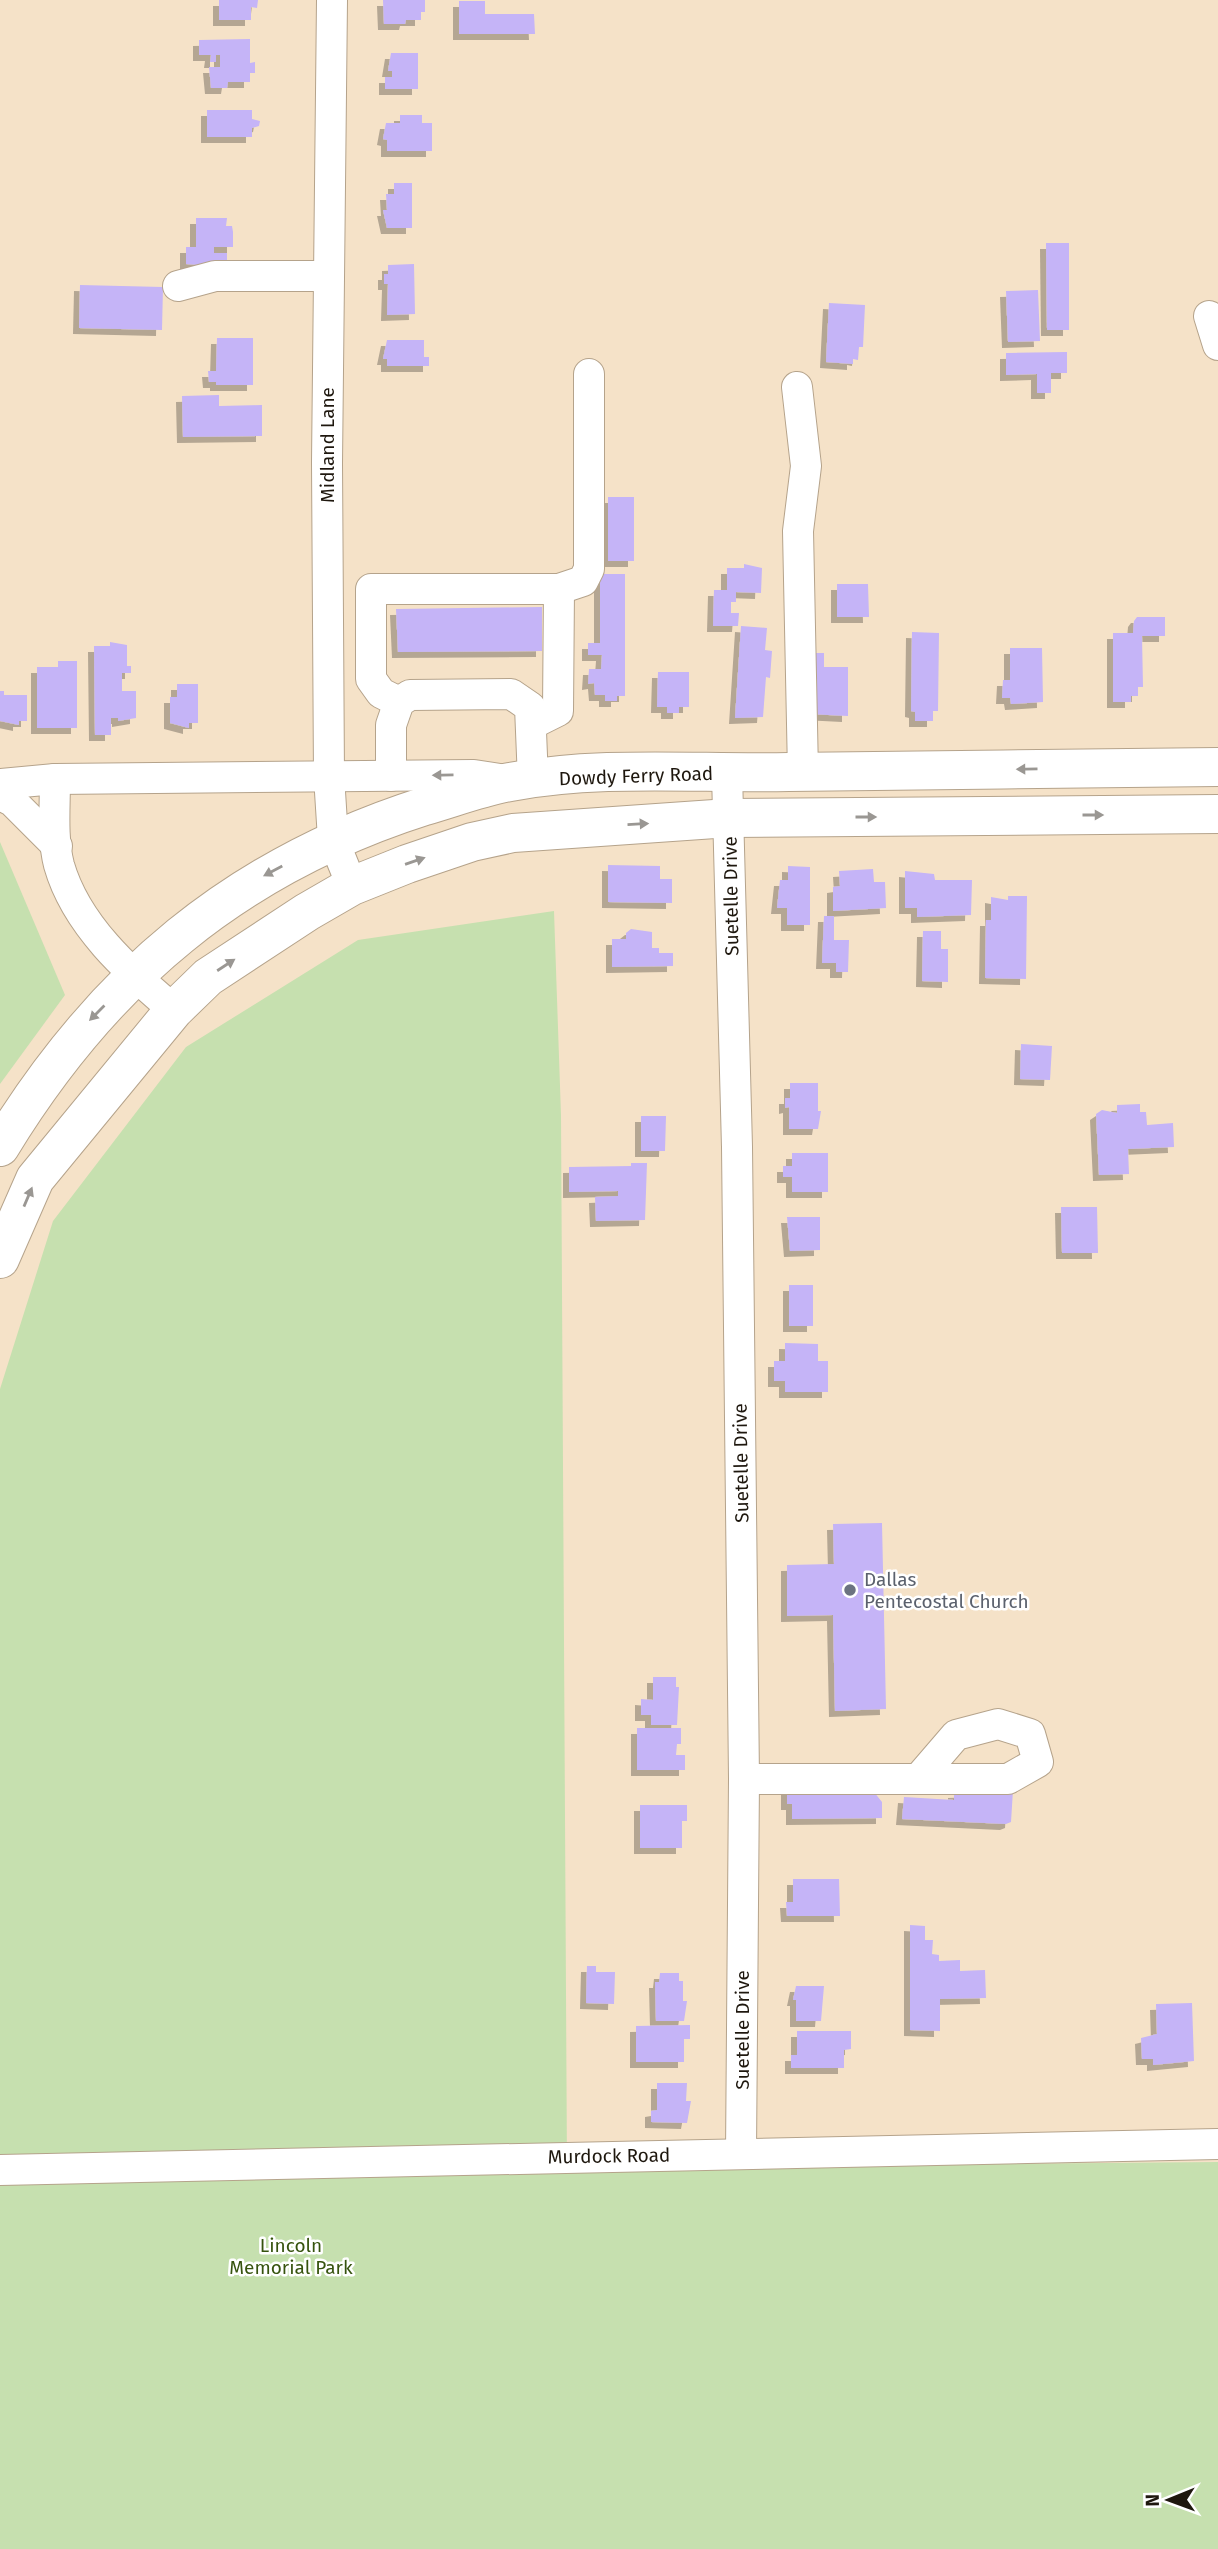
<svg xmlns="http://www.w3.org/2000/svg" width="1218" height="2549" font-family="'Fira Sans',sans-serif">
<defs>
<filter id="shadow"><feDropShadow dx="-6" dy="6" stdDeviation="0" flood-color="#0004"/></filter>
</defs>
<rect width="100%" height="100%" fill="#f5e2c8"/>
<g fill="#c6e0af">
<polygon points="0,842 65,995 0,1084"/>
<polygon points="554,911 561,1115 567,2168 1218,2162 1218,2549 0,2549 0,1389 53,1221 186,1047 358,940"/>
</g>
<g fill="#c5b4f7" filter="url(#shadow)">
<polygon points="219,0 258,0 257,8 251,7 251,20 219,20"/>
<polygon points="383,0 425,0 425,12 421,12 421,20 406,20 405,24 384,24"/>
<polygon points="459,1 485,1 485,14 534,14 535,34 459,34"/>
<polygon points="250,39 250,63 255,62 255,73 250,73 250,82 228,82 227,88 211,88 209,67 220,67 220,55 216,55 216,62 210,62 211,55 199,55 199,40"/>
<polygon points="391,53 418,53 418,89 385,89 385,77 392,77 392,71 388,71"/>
<polygon points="207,110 252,110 252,119 260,121 259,126 252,128 252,137 207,137"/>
<polygon points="400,115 422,115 422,123 432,123 432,151 387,151 387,140 383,139 386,123 400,123"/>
<polygon points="394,183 412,183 412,228 387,228 383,210 387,210 386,194 394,194"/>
<polygon points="196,218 227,218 226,226 232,226 233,232 233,247 214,247 214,253 227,253 227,267 186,264 186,247 196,247"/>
<polygon points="1046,243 1069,243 1069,330 1047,330"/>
<polygon points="414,264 415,314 387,315 388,284 384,284 384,274 388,274 388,265"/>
<polygon points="80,285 163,287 162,330 79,328"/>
<polygon points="1038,290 1040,341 1008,342 1006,291"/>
<polygon points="829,303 865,305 863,347 859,347 858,360 853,359 853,364 826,362"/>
<polygon points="217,338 253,338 253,385 216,385 216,382 209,382 208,371 216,371"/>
<polygon points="387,340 424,340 424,357 429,357 429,366 387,366 387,359 383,359"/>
<polygon points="1067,352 1067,373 1051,373 1051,393 1037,393 1037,374 1006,375 1006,353"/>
<polygon points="219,395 219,406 262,405 262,436 183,437 182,396"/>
<rect x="608" y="497" width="26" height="64"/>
<polygon points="744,564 762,568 761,593 736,592 736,602 731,602 731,613 739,613 738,626 713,626 714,590 727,590 727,568 744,568"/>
<polygon points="600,574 625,574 625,696 617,696 617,701 605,701 605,695 595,695 594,683 588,684 589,669 601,669 602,655 588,655 588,643 600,643"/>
<polygon points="837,584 868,584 869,617 837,617"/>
<polygon points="542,607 542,651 398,652 396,609"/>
<polygon points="1137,617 1165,617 1165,636 1142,636 1143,687 1138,687 1138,696 1131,696 1131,702 1113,702 1113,633 1133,633 1134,621"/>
<polygon points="741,626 767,628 765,650 772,651 770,678 766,677 763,717 735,718"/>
<polygon points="912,632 939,633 938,711 933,711 933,721 915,721 915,712 911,711"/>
<polygon points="110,642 127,645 127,666 131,666 131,673 122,673 122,691 136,691 136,718 118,721 118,718 111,718 111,735 95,735 94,646 110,646"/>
<polygon points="1010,648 1042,648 1043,702 1011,704 1010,698 1002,698 1003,680 1010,680"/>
<polygon points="809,653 824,653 824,667 848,667 848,716 809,714"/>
<polygon points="58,661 77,661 77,728 37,728 37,667 58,667"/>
<polygon points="658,672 689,672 689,707 679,707 679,713 667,713 667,707 657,707"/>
<polygon points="177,684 198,684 198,723 189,723 189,728 170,723 170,697 177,697"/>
<polygon points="0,691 4,691 4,695 27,695 27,721 19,721 19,725 0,721"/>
<polygon points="608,865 660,866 660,879 672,879 672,903 608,902"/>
<polygon points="788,866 810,867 810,925 787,925 787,908 777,908 780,880 788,880"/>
<polygon points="873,869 874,882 885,882 886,908 833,911 833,887 840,886 839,871"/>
<polygon points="905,871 934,874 935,880 972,880 971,915 917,917 917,908 905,908"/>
<polygon points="1008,896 1027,896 1026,979 985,978 986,920 991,920 991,897 1008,900"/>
<polygon points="824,916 834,916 834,940 849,940 848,972 836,972 836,963 822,963"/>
<polygon points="631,929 652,932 652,948 659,948 659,953 673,953 673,966 612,967 612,939 626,939 626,933"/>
<polygon points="923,931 941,931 941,949 948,949 948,982 922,981"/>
<polygon points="1021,1044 1052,1046 1050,1080 1020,1079"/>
<polygon points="790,1083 818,1083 818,1111 821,1111 818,1129 789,1129 789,1107 785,1108 785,1098 790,1098"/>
<polygon points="1140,1104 1140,1112 1146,1112 1147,1125 1173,1123 1174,1147 1128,1149 1129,1174 1099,1175 1096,1114 1102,1110 1117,1113 1117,1105"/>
<polygon points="641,1116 666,1116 665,1151 641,1151"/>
<polygon points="792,1153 828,1153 828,1192 792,1192 792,1177 783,1177 783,1166 792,1166"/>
<polygon points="631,1163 647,1163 645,1220 596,1221 595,1197 618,1196 618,1191 569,1192 569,1167 631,1166"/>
<polygon points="1061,1207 1097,1207 1098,1253 1062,1253"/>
<polygon points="787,1217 820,1217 820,1250 790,1251"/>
<rect x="789" y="1285" width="24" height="41"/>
<polygon points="785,1343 818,1344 818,1361 828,1361 828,1392 785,1392 785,1381 774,1381 774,1361 785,1361"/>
<polygon points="882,1523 886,1709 835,1711 833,1615 787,1616 787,1565 834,1564 833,1524"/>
<polygon points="653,1677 676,1677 676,1687 679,1687 677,1725 651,1725 651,1715 641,1715 641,1699 653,1700"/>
<polygon points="637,1728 681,1728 681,1744 677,1744 676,1755 685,1755 685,1770 637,1770"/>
<polygon points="870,1787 882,1802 882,1818 792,1819 792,1804 787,1804 787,1788"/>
<polygon points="1013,1790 1011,1822 1006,1824 902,1819 904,1797 954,1800 954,1792"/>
<polygon points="640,1805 687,1805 687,1821 682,1821 682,1848 640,1848"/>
<polygon points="793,1879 839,1879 840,1916 787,1916 786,1902 793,1902"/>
<polygon points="910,1925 925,1926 925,1940 933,1940 932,1954 939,1955 939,1961 960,1960 960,1971 985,1970 986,1998 940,1999 940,2031 910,2030"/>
<polygon points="587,1966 596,1966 596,1972 615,1972 614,2004 586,2003"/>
<polygon points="660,1973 679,1973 679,1981 683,1981 683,2001 687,2001 684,2021 656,2021 655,1982 659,1982"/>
<polygon points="796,1986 824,1986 821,2021 796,2021 796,2000 793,2000"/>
<polygon points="1192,2003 1194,2061 1153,2065 1153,2059 1142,2059 1141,2038 1157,2034 1156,2004"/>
<polygon points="690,2025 690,2039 684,2039 684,2062 636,2062 636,2026"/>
<polygon points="797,2031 851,2031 851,2049 844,2050 844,2068 791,2068 791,2055 797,2055"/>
<polygon points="657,2083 687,2083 686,2101 691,2101 687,2123 651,2122 651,2111 657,2110"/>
</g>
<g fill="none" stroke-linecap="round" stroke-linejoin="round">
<g stroke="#b5a38b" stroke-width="32">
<g id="minor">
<polyline points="332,0 327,463 329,776 333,839 352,886"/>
<polyline points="178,286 215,276 329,276"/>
<polyline points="1209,316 1218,345"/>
<polyline points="797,387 806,466 798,531 803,772"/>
<polyline points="559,589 583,581 589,569 589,374"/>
<polyline points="399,702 381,693 371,679 371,589 559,589 558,711 532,724"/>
<polyline points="727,774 737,1147 744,1779 741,2153"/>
<polyline points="391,776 391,725 399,702 410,695 511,694 530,707 533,780"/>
<path d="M55 779C55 807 52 838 59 865 76 925 128 971 174 1010"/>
<polyline points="0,784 55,779 474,775 500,779"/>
<polyline points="0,795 12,801 57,846"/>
<polyline points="744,1779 1008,1779 1038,1762 1030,1734 998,1724 956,1735 919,1778"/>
<polyline points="0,2170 1218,2144"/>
</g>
</g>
<g stroke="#b5a38b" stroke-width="40">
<g id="major">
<path d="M0 1147C103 978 236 866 425 806 453 798 482 787 510 782 601 765 697 774 789 772 932 770 1075 769 1218 767"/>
<polyline points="0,1259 35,1179 174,1010 208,977 307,912 352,886 407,864 472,842 513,833 729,818 1218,814"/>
</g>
</g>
<use href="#minor" stroke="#fff" stroke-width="30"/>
<use href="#major" stroke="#fff" stroke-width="38"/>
</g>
<defs><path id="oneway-solid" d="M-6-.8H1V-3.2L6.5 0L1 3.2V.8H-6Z" transform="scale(1.75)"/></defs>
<g fill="#9a9793">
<use href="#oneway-solid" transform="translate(1027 769) rotate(179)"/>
<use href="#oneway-solid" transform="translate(443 775) rotate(179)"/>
<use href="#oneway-solid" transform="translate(1093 815)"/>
<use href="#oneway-solid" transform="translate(866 817)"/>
<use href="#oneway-solid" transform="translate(638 824) rotate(-3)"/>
<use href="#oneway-solid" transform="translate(415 861) rotate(-19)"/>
<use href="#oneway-solid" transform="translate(273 871) rotate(152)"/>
<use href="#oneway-solid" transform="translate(226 965) rotate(-33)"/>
<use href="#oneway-solid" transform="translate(97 1013) rotate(135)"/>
<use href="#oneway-solid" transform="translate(28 1197) rotate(-67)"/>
</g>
<circle fill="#6b7280" stroke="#fff" stroke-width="2.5" cx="850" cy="1590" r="7"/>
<g text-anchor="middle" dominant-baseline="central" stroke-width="5" stroke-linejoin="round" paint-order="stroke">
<g font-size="19" fill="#1e170e" stroke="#fff">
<text transform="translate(327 445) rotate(-90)">Midland Lane</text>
<text transform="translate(636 776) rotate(-2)">Dowdy Ferry Road</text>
<text transform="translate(731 896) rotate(-91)">Suetelle Drive</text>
<text transform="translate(741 1463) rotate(-91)">Suetelle Drive</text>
<text transform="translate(742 2030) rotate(-90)">Suetelle Drive</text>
<text transform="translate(609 2156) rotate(-1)">Murdock Road</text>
</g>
<g font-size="19" fill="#5b616d" stroke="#fff" text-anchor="start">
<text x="864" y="1579">Dallas<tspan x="864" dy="22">Pentecostal Church</tspan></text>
</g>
<g font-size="19" fill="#36530e" stroke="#fff">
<text x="291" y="2245">Lincoln<tspan x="291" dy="22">Memorial Park</tspan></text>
</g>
</g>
<g transform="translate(1169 2500) rotate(269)" stroke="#ffffff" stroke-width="5" paint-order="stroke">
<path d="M0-5L12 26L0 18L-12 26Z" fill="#1e170e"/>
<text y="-10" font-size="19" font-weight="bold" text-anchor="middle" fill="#1e170e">N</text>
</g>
</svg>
